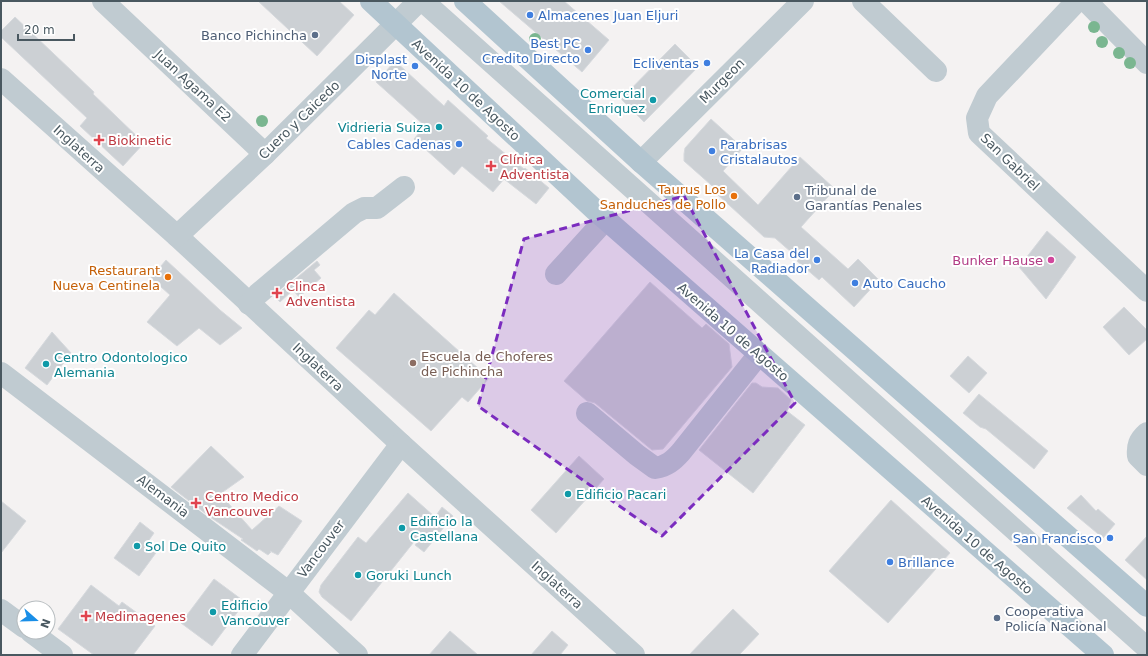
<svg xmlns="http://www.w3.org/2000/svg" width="1148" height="656" font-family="'DejaVu Sans',sans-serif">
<rect width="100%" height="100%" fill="#f4f2f2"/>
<g fill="#ccd0d4" stroke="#d6d9dd">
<polygon points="258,1 339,1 354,15 317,56"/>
<polygon points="499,1 564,1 609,40 582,72"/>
<polygon points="15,17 94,92 93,94 144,143 123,166 80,126 87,118 1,37 1,31"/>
<polygon points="675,44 698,67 644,122 621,99"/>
<polygon points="395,61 444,106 448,100 488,136 486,138 524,169 525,168 549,188 536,204 504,179 493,192 462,166 454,175 414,139 425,126 376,82"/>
<polygon points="711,119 743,148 723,171 758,205 800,157 835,189 801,227 848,269 858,259 879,280 854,307 822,277 819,280 797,261 799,259 775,238 764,237 717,194 719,192 684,161 684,154 685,148"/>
<polygon points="1047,231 1076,257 1046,299 1019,267"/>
<polygon points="166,260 220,310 242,328 220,345 199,328 177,346 147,322 170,295 151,278"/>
<polygon points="317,261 320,265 314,270 321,278 299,297 293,290 280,302 275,296"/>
<polygon points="650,282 702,328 706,324 729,344 732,367 663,449 652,450 595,403 587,401 564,381"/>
<polygon points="394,293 489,378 468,402 462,397 431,431 336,348 369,310 375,315"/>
<polygon points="1124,307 1147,330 1147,339 1129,355 1103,327"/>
<polygon points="52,332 71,353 47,385 25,368"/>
<polygon points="968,356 987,373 969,393 950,376"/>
<polygon points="752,383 756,383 762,387 778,388 791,400 787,411 805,425 753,493 699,450"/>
<polygon points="979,394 1048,451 1034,469 986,429 980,427 963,413"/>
<polygon points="211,446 244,477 220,494 252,530 279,506 302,521 278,555 270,551 271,552 268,555 259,549 257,551 241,540 243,539 210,517 171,487"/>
<polygon points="579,456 604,479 556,533 531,510"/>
<polygon points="408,493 435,517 442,507 453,516 424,552 415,545 419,540 417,538 351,621 322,597 319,592 321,585 358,537 366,543"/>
<polygon points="1081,495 1096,511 1098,509 1115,524 1103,538 1067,508"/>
<polygon points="891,500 950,553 888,623 829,571"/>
<polygon points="1,501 26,521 1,553"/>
<polygon points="140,522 154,533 147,543 158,550 139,576 114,558"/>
<polygon points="1147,536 1147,580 1125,560"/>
<polygon points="214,579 245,602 212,646 181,623"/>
<polygon points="91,585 119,606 122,602 155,626 133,655 94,655 58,629"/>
<polygon points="733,609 759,634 739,655 689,655"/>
<polygon points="450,631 478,655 429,655"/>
<polygon points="552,631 568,645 560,655 531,655"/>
</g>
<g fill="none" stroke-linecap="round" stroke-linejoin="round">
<g stroke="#c0cbd1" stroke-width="22">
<polyline points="103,1 265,154"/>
<polyline points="423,1 1147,648"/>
<polyline points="863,1 936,71"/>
<polyline points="1077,1 987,96 977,118 979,133 1147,291"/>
<polyline points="1086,1 1147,63"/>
<polyline points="1,79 177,236 401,444 634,655"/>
<polyline points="641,162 803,1"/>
<polyline points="177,236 265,154 419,1"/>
<polyline points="556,274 605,220"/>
<polyline points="249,304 258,294 354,213 364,208 377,208 404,187"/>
<polyline points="1,373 288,592 357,655"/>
<path d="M587 413 637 455 655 468C667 466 673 461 681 452L759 354"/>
<path d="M1147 433C1139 440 1137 446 1138 456L1147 465"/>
<polyline points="1,610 24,627"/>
<polyline points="31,632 62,655"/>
<polyline points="242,655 401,444"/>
</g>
<g stroke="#b2c5d0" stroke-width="22">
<polyline points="371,1 595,210 1103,655"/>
<polyline points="465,1 641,162 1147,606"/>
</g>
</g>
<g fill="#7ab690">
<circle cx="1094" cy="27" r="6"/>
<circle cx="535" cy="39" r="6"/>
<circle cx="1102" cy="42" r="6"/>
<circle cx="1119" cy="53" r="6"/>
<circle cx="1130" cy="63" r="6"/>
<circle cx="262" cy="121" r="6"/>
</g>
<path fill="#7b2cbf" fill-opacity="0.2" stroke="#7b2cbf" stroke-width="3" stroke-dasharray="8 5" stroke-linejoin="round" d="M684 196 795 403 662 536 478 406 524 239Z"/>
<g fill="#3f7fe0" stroke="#fff" stroke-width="1.5">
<circle cx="530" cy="15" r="4"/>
<circle cx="588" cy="50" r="4"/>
<circle cx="707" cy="63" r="4"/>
<circle cx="415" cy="66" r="4"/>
<circle cx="459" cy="144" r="4"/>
<circle cx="712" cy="151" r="4"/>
<circle cx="817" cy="260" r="4"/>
<circle cx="855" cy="283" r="4"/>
<circle cx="1110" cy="538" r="4"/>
<circle cx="890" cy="562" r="4"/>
</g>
<g fill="#5c6f8a" stroke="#fff" stroke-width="1.5">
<circle cx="315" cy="35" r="4"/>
<circle cx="797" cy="197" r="4"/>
<circle cx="997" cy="618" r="4"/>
</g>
<g fill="#0f9aa8" stroke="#fff" stroke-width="1.5">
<circle cx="653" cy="100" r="4"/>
<circle cx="439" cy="127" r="4"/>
<circle cx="46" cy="364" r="4"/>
<circle cx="568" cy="494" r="4"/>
<circle cx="402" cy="528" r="4"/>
<circle cx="137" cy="546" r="4"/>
<circle cx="358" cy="575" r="4"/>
<circle cx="213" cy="612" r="4"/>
</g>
<g fill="#e0444e" stroke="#fff" stroke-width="1.5">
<path d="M97 134h4v4h4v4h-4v4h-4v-4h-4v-4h4z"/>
<path d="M489 160h4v4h4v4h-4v4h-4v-4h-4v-4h4z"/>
<path d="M275 287h4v4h4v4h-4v4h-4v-4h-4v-4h4z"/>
<path d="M194 497h4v4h4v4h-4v4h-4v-4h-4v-4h4z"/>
<path d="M84 610h4v4h4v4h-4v4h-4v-4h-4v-4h4z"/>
</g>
<g fill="#e8710a" stroke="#fff" stroke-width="1.5">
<circle cx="734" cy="196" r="4"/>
<circle cx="168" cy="277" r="4"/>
</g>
<circle fill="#d1479c" stroke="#fff" stroke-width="1.5" cx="1051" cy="260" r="4"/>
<circle fill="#8d6e63" stroke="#fff" stroke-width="1.5" cx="413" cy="363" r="4"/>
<g text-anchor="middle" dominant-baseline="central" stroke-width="4" stroke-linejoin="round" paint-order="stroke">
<g font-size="13" fill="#366cbe" stroke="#fff" text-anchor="end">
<text x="538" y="15" text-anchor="start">Almacenes Juan Eljuri</text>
<text x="580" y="43">Best PC<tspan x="580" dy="15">Credito Directo</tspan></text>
<text x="407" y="59">Displast<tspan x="407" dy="15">Norte</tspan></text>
<text x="699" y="63">Ecliventas</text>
<text x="451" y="144">Cables Cadenas</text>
<text x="720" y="144" text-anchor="start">Parabrisas<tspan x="720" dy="15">Cristalautos</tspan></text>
<text x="809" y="253">La Casa del<tspan x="809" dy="15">Radiador</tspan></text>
<text x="863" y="283" text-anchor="start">Auto Caucho</text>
<text x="1102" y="538">San Francisco</text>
<text x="898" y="562" text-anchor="start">Brillance</text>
</g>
<g font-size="13" fill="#4e5e75" stroke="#fff" text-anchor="start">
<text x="307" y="35" text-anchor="end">Banco Pichincha</text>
<text x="805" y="190">Tribunal de<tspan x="805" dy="15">Garantías Penales</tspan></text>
<text x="1005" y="611">Cooperativa<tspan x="1005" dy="15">Policía Nacional</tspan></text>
</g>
<g font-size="13" fill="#495860" stroke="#fff">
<text transform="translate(722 81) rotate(-45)">Murgeon</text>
<text transform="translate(193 86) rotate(43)">Juan Agama E2</text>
<text transform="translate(466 90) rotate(43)">Avenida 10 de Agosto</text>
<text transform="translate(299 120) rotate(-44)">Cuero y Caicedo</text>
<text transform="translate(79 149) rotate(42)">Inglaterra</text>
<text transform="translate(1010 162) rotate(44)">San Gabriel</text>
<text transform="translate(733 332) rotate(41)">Avenida 10 de Agosto</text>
<text transform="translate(318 367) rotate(43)">Inglaterra</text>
<text transform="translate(163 496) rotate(37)">Alemania</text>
<text transform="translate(977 545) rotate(41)">Avenida 10 de Agosto</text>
<text transform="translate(321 549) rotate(-53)">Vancouver</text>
<text transform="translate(557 585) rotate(42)">Inglaterra</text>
</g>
<g font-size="13" fill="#0d838f" stroke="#fff" text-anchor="start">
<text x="645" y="93" text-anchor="end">Comercial<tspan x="645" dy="15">Enriquez</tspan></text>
<text x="431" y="127" text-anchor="end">Vidrieria Suiza</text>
<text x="54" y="357">Centro Odontologico<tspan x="54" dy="15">Alemania</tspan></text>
<text x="576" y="494">Edificio Pacari</text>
<text x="410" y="521">Edificio la<tspan x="410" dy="15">Castellana</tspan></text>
<text x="145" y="546">Sol De Quito</text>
<text x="366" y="575">Goruki Lunch</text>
<text x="221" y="605">Edificio<tspan x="221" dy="15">Vancouver</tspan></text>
</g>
<g font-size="13" fill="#be3a42" stroke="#fff" text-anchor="start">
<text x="108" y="140">Biokinetic</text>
<text x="500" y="159">Clínica<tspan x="500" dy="15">Adventista</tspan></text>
<text x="286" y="286">Clinca<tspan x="286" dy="15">Adventista</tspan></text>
<text x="205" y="496">Centro Medico<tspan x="205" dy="15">Vancouver</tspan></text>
<text x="95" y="616">Medimagenes</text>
</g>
<g font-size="13" fill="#c56008" stroke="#fff" text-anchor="end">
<text x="726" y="189">Taurus Los<tspan x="726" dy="15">Sanduches de Pollo</tspan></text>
<text x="160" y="270">Restaurant<tspan x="160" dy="15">Nueva Centinela</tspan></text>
</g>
<g font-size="13" fill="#b23c85" stroke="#fff" text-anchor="end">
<text x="1043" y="260">Bunker Hause</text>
</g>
<g font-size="13" fill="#785e54" stroke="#fff" text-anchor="start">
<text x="421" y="356">Escuela de Choferes<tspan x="421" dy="15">de Pichincha</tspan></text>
</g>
</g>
<rect width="1148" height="656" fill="none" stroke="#495860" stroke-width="4"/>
<g transform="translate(36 620) rotate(110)"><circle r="19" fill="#ffffff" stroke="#b6bcbf"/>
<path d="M0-3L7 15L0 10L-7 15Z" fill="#198ee7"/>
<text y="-6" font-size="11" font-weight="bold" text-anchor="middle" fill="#495860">N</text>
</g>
<path d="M18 34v6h56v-6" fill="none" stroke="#495860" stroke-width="2"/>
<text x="24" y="34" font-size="12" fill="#495860" stroke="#ffffff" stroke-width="3" paint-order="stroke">20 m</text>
</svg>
